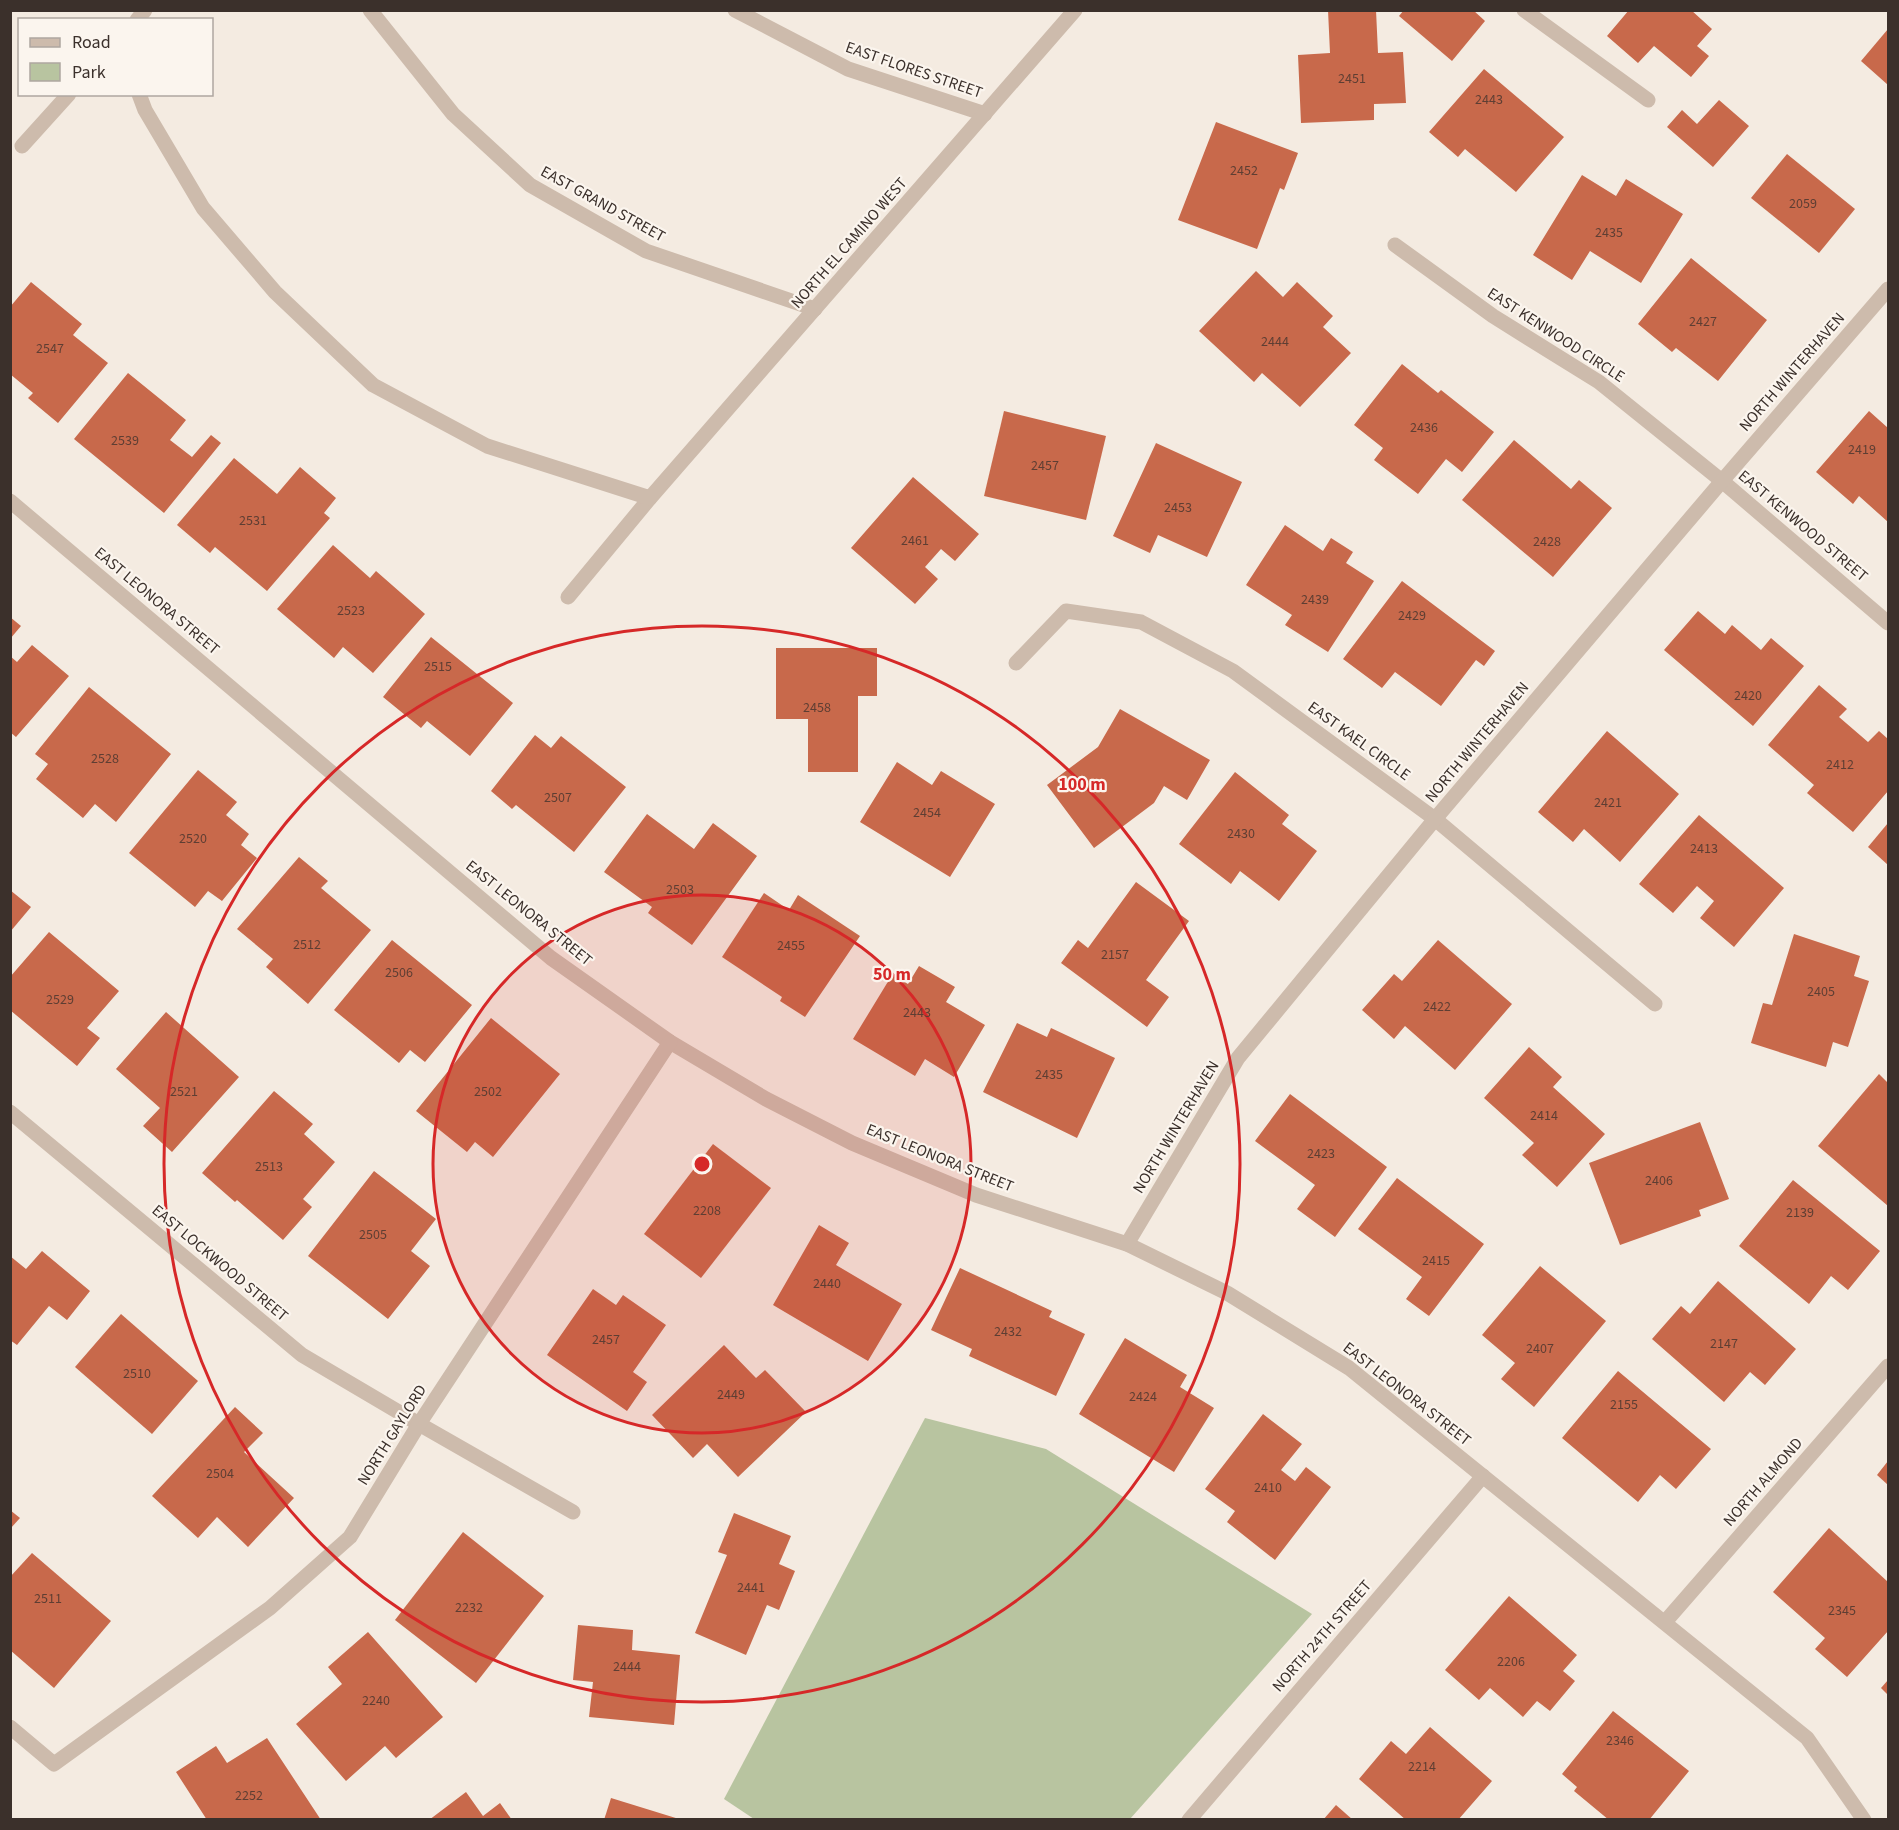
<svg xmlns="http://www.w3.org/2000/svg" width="1899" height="1830" font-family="'Source Sans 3',sans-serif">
<rect width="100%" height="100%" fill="#f4ebe1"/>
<polygon fill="#b8c4a0" points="925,1418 1046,1449 1312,1614 1130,1819 754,1819 724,1799"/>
<g fill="#c8694b">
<polygon points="1328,10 1376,10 1378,53 1403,52 1406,103 1374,104 1374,120 1301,123 1298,55 1330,53"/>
<polygon points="1404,10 1473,10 1485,21 1452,61 1399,16"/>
<polygon points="1629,10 1691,10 1712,29 1697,46 1709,56 1691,77 1654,46 1638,63 1607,36"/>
<polygon points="1888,29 1888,85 1861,61"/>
<polygon points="1484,69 1564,137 1516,192 1465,149 1458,157 1429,132"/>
<polygon points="1719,100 1749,126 1713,167 1667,127 1682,110 1697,124"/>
<polygon points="1216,122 1298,153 1284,190 1280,188 1257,249 1178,220"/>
<polygon points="1787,154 1855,209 1819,253 1751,198"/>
<polygon points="1582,175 1616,196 1626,179 1683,214 1641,283 1590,251 1572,280 1533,255"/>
<polygon points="1691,258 1767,320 1718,381 1676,348 1672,352 1638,324"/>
<polygon points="1256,271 1283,297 1297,282 1333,316 1323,327 1351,353 1300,407 1262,373 1254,382 1199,331"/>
<polygon points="31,282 82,324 73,335 108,363 58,423 28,398 33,393 10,374 10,307"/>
<polygon points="1402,364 1438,393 1441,390 1494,432 1462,472 1446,459 1418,494 1374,460 1383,448 1354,425"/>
<polygon points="128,373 186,420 170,440 192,457 211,435 221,443 164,513 74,439"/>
<polygon points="1004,411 1106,436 1086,520 984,496"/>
<polygon points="1869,411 1888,428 1888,522 1859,496 1853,504 1816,472"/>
<polygon points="1514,440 1571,489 1579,480 1612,508 1553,577 1462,500"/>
<polygon points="1156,443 1242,482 1207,557 1158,535 1150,553 1113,536"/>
<polygon points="234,458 277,494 300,467 336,498 324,513 330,518 267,591 215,547 210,553 177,525"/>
<polygon points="913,477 979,534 955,561 941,549 925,567 938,579 915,604 851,548"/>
<polygon points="1285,525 1323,551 1331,538 1353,552 1346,563 1374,581 1328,652 1285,625 1292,615 1246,585"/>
<polygon points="333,545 370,578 376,571 425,614 373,673 343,647 334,658 277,609"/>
<polygon points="1402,581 1495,651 1484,666 1476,660 1441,706 1395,672 1382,688 1343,659"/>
<polygon points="1698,611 1725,634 1732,625 1761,650 1771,638 1804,666 1753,726 1664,650"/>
<polygon points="10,617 21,626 10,639"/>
<polygon points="431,637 513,703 470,756 427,721 421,728 383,697"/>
<polygon points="32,645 69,676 16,737 10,732 10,656 17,662"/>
<polygon points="776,648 877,648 877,696 858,696 858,772 808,772 808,719 776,719"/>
<polygon points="1819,685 1847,709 1839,717 1868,742 1879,731 1888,739 1888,791 1853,832 1807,793 1814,785 1768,745"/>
<polygon points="89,687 171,754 116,822 95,804 83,818 36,779 48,764 35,754"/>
<polygon points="1120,709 1210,760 1187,800 1164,786 1154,803 1094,848 1047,785 1098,747"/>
<polygon points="1607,731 1679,794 1620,862 1584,829 1573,842 1538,812"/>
<polygon points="535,735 551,748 561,736 626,787 574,852 516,805 512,809 491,791"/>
<polygon points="897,762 932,785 941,771 995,804 950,877 860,822"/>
<polygon points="198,770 237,802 226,815 249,834 241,845 257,858 222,901 208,891 195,907 129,853"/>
<polygon points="1235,772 1289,815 1282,824 1317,851 1279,901 1240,871 1231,884 1179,844"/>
<polygon points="647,814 694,849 713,823 757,856 692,945 648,913 652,907 604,872"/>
<polygon points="1699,815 1784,888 1734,947 1700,918 1714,901 1697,886 1673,913 1639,884"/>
<polygon points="1888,823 1888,865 1868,847"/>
<polygon points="299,857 328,881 321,888 371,930 308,1004 266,967 273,959 237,929"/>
<polygon points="1136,882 1189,921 1146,980 1169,997 1147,1027 1061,963 1078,940 1088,948"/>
<polygon points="10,890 31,907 10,932"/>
<polygon points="764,893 789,910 798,895 860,936 805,1017 780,1001 782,997 722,957"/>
<polygon points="49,932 119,991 87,1028 100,1038 77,1066 10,1010 10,977"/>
<polygon points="1794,934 1860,956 1854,976 1869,981 1848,1047 1833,1042 1826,1067 1751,1043 1763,1003 1772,1005"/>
<polygon points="392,940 472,1005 425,1062 410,1050 399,1063 334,1010"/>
<polygon points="1438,940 1512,1004 1455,1070 1405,1026 1394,1039 1362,1010 1394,974 1402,981"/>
<polygon points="919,966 955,987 946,1002 985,1025 954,1077 925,1059 915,1076 853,1039 892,975 908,984"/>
<polygon points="166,1012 239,1077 172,1152 143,1126 160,1108 116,1069"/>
<polygon points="491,1018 560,1074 493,1157 475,1142 467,1152 416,1111"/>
<polygon points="1017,1023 1047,1037 1051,1028 1115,1058 1077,1138 983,1092"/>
<polygon points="1529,1047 1562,1077 1553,1087 1605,1134 1557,1187 1522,1155 1534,1143 1484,1098"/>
<polygon points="1879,1074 1888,1083 1888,1206 1818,1146"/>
<polygon points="274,1091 313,1124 304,1134 335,1162 303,1199 312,1207 283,1240 237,1200 235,1202 202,1173"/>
<polygon points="1290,1094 1387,1167 1335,1237 1297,1209 1315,1185 1255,1141"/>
<polygon points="1700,1122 1729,1199 1699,1210 1701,1216 1620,1245 1589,1163"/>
<polygon points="713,1144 771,1188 701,1278 644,1234"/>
<polygon points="374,1171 436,1219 411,1251 430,1266 388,1319 308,1256"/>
<polygon points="1397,1178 1484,1244 1429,1316 1406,1299 1422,1277 1358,1229"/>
<polygon points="1793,1180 1880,1251 1848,1290 1831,1276 1809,1304 1739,1246"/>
<polygon points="819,1225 849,1243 836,1265 902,1304 868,1361 773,1305"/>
<polygon points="42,1251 90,1291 67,1320 49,1306 17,1345 10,1340 10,1256 26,1269"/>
<polygon points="1540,1266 1606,1321 1534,1407 1501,1379 1515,1363 1482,1335"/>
<polygon points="960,1268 1052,1311 1049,1317 1085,1334 1056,1396 969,1356 972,1349 931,1330"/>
<polygon points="1718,1281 1796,1349 1765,1385 1750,1372 1724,1402 1652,1339 1681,1306 1690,1314"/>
<polygon points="593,1289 616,1305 623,1295 666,1325 633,1372 647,1382 627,1411 547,1355"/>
<polygon points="121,1314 198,1381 152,1434 75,1367"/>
<polygon points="1125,1338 1187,1375 1180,1387 1214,1408 1174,1472 1079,1414"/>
<polygon points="724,1345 756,1378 765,1370 806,1412 738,1477 707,1444 693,1458 652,1415"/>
<polygon points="1618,1371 1711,1449 1676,1489 1660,1475 1638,1502 1562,1438"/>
<polygon points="235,1407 263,1433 244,1452 294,1498 248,1547 217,1517 198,1538 152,1496"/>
<polygon points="1263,1414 1302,1444 1281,1470 1295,1481 1306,1467 1331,1487 1275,1560 1227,1522 1235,1511 1205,1489"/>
<polygon points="1888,1461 1888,1485 1877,1475"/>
<polygon points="10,1510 20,1518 10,1529"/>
<polygon points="734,1513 791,1536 779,1564 795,1571 779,1610 767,1605 746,1655 695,1633 727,1555 718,1552"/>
<polygon points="1829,1528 1888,1582 1888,1631 1847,1677 1815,1649 1825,1638 1773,1592"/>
<polygon points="463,1532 544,1596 476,1683 395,1620"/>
<polygon points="32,1553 111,1621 54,1688 10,1650 10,1577"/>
<polygon points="1509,1596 1577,1655 1563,1671 1575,1681 1550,1711 1537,1701 1523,1717 1490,1688 1479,1700 1445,1670"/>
<polygon points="578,1625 633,1630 632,1650 680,1655 674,1725 589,1717 593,1682 573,1680"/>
<polygon points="368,1632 443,1717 396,1758 385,1746 346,1781 296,1724 342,1684 328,1667"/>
<polygon points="1888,1680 1888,1695 1881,1688"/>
<polygon points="1613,1711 1689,1771 1649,1820 1609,1820 1574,1791 1577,1787 1562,1774"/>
<polygon points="1430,1727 1492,1781 1458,1820 1406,1820 1359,1779 1391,1741 1406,1754"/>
<polygon points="267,1738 321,1820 207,1820 176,1772 216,1746 227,1763"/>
<polygon points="466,1792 483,1816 500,1803 512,1820 429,1820"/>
<polygon points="611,1798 679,1819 679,1820 604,1820"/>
<polygon points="1336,1805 1353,1820 1323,1820"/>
</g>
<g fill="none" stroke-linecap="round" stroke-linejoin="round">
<g stroke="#cdbbac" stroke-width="15">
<polyline points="1524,10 1648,100"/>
<polyline points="22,146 69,94"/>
<polyline points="568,597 650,498"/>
</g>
<g stroke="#cdbbac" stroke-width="15">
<polyline points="370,10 453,114 530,185 646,251 815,309"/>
<polyline points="735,10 848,69 985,114"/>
<polyline points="137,20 145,10"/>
<polyline points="139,94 145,110 203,208 275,292 373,385 487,446 650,498 1075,10"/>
<polyline points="1395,245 1493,316 1599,382 1722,481 1888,623"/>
<polyline points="10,501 551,958 670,1042 766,1099 852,1143 976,1195 1127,1244 1227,1293 1349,1368 1807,1738 1864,1820"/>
<polyline points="1016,663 1066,611 1141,622 1233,671 1435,819 1655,1004"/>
<polyline points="10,1112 302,1355 419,1424 573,1512"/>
<polyline points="1127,1244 1238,1058 1435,819 1722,481 1888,289"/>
<polyline points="1665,1622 1888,1366"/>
<polyline points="10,1727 54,1764 270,1608 350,1537 419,1424 670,1042"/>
</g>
<polyline stroke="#cdbbac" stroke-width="15" points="1189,1820 1483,1476"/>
</g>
<circle cx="702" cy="1164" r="269" fill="#d62828" fill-opacity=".12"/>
<g fill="none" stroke="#d62828" stroke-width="3">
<circle cx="702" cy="1164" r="269"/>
<circle cx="702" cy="1164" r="538"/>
</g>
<g text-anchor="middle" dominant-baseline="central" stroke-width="4.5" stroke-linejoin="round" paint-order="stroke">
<g font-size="14" fill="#5e3e33">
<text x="1352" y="79">2451</text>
<text x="1489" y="100">2443</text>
<text x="1244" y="171">2452</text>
<text x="1803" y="204">2059</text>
<text x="1609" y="233">2435</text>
<text x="1703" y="322">2427</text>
<text x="1275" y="342">2444</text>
<text x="50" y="349">2547</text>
<text x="1424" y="428">2436</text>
<text x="125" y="441">2539</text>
<text x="1862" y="450">2419</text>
<text x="1045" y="466">2457</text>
<text x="1178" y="508">2453</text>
<text x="253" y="521">2531</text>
<text x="915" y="541">2461</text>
<text x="1547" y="542">2428</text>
<text x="1315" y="600">2439</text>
<text x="351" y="611">2523</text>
<text x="1412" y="616">2429</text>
<text x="438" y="667">2515</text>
<text x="1748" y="696">2420</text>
<text x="817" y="708">2458</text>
<text x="105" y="759">2528</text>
<text x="1840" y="765">2412</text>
<text x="558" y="798">2507</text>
<text x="1608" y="803">2421</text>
<text x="927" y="813">2454</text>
<text x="1241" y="834">2430</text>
<text x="193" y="839">2520</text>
<text x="1704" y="849">2413</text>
<text x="680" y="890">2503</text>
<text x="307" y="945">2512</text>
<text x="791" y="946">2455</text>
<text x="1115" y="955">2157</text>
<text x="399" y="973">2506</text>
<text x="1821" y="992">2405</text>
<text x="60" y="1000">2529</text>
<text x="1437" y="1007">2422</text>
<text x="917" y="1013">2443</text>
<text x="1049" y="1075">2435</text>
<text x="184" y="1092">2521</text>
<text x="488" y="1092">2502</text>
<text x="1544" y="1116">2414</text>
<text x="1321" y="1154">2423</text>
<text x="269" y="1167">2513</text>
<text x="1659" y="1181">2406</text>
<text x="707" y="1211">2208</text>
<text x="1800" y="1213">2139</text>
<text x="373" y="1235">2505</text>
<text x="1436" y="1261">2415</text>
<text x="827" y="1284">2440</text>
<text x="1008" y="1332">2432</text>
<text x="606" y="1340">2457</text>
<text x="1724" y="1344">2147</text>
<text x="1540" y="1349">2407</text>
<text x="137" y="1374">2510</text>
<text x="731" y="1395">2449</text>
<text x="1143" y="1397">2424</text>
<text x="1624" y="1405">2155</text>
<text x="220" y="1474">2504</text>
<text x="1268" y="1488">2410</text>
<text x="751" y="1588">2441</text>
<text x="48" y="1599">2511</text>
<text x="469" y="1608">2232</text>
<text x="1842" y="1611">2345</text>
<text x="1511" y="1662">2206</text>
<text x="627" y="1667">2444</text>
<text x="376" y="1701">2240</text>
<text x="1620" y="1741">2346</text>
<text x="1422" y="1767">2214</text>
<text x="249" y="1796">2252</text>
</g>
<g font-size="16" fill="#3b302b" stroke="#fbf5ee">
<text transform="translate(914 70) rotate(19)">EAST FLORES STREET</text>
<text transform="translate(603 204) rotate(29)">EAST GRAND STREET</text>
<text transform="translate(849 243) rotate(-49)">NORTH EL CAMINO WEST</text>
<text transform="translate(1556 335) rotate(33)">EAST KENWOOD CIRCLE</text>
<text transform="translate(1792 372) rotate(-49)">NORTH WINTERHAVEN</text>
<text transform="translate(1803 526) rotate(40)">EAST KENWOOD STREET</text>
<text transform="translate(157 601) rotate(40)">EAST LEONORA STREET</text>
<text transform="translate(1359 741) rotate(36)">EAST KAEL CIRCLE</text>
<text transform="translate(1477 742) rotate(-50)">NORTH WINTERHAVEN</text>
<text transform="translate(529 913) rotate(39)">EAST LEONORA STREET</text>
<text transform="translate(1176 1127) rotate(-59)">NORTH WINTERHAVEN</text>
<text transform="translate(940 1158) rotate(22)">EAST LEONORA STREET</text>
<text transform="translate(220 1263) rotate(40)">EAST LOCKWOOD STREET</text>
<text transform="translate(1407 1394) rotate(38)">EAST LEONORA STREET</text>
<text transform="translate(392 1435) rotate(-58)">NORTH GAYLORD</text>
<text transform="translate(1763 1482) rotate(-49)">NORTH ALMOND</text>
<text transform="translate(1322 1636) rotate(-49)">NORTH 24TH STREET</text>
</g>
</g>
<circle cx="702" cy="1164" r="9" fill="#d62828" stroke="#fbf5ee" stroke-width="3"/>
<g font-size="18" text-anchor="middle" font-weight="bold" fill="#d62828" stroke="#fbf5ee" stroke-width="4.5" stroke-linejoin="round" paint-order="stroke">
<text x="1082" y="790">100 m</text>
<text x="892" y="980">50 m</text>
</g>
<rect width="1899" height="1830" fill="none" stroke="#3b302b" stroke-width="24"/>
<rect x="18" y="18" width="195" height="78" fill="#fbf5ee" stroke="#aea6a0" stroke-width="1.5"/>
<rect x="30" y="38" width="30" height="9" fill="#cdbbac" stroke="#aea6a0" stroke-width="1.5"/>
<text x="72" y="48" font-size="18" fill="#3b302b">Road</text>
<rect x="30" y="63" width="30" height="18" fill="#b8c4a0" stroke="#aea6a0" stroke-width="1.5"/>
<text x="72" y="78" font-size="18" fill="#3b302b">Park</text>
</svg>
